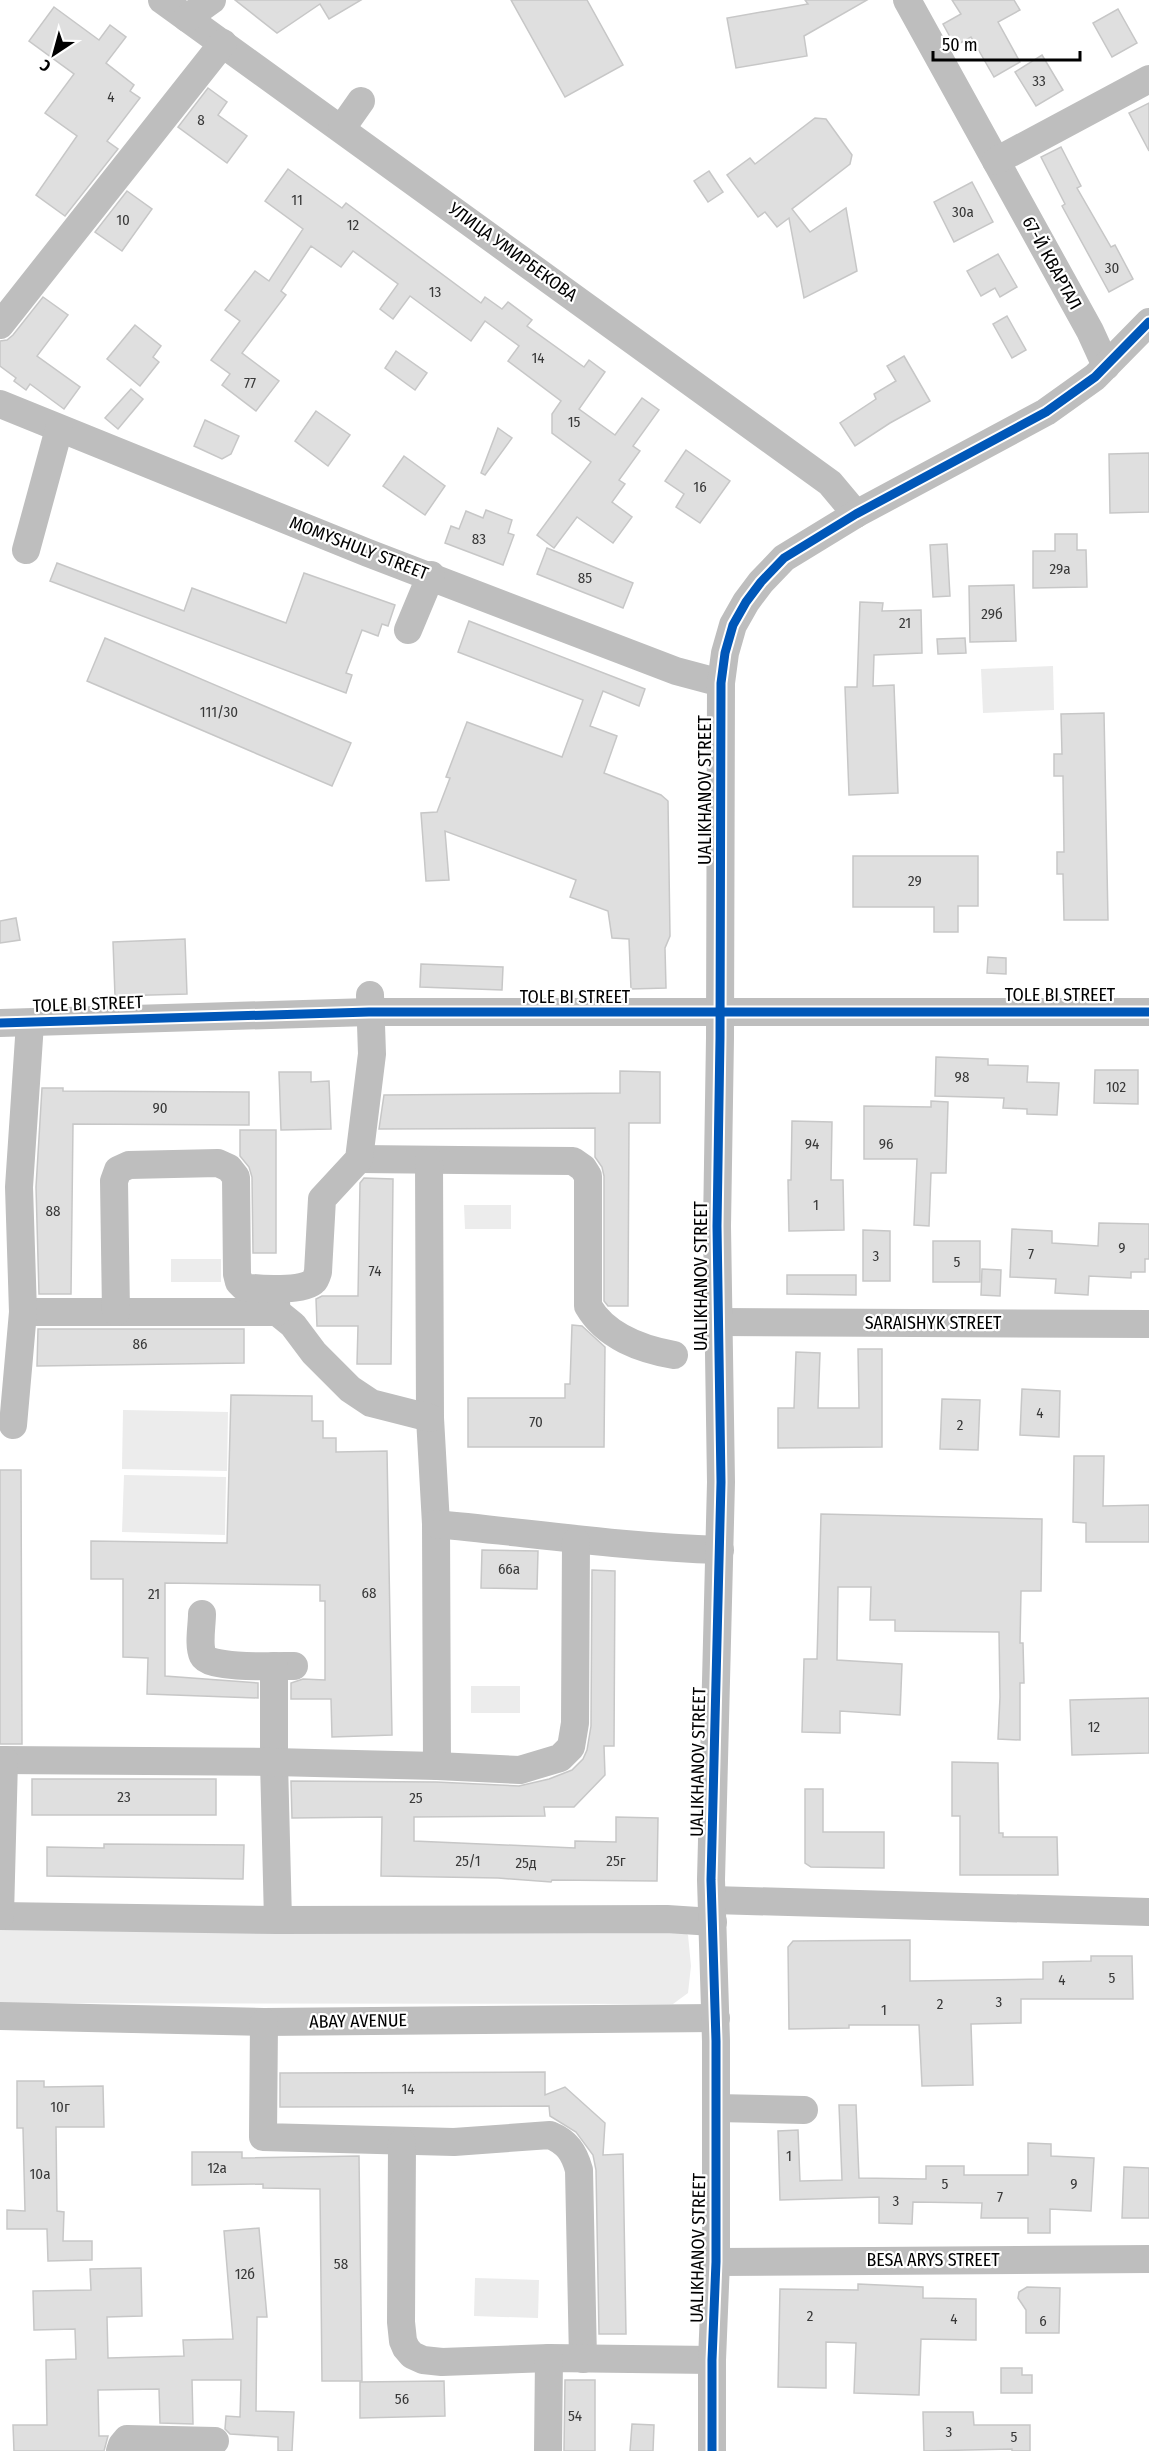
<svg xmlns="http://www.w3.org/2000/svg" width="1149" height="2451" font-family="'Fira Sans Condensed',sans-serif">
<rect width="100%" height="100%" fill="#fff"/>
<g fill="#ececec">
<polygon points="1053,666 1054,710 983,713 981,669"/>
<polygon points="464,1205 511,1205 511,1229 465,1229"/>
<rect x="171" y="1259" width="50" height="23"/>
<polygon points="123,1410 228,1412 227,1471 122,1469"/>
<polygon points="124,1475 226,1477 225,1535 122,1532"/>
<rect x="471" y="1686" width="49" height="27"/>
<polygon points="672,1921 688,1935 691,1966 688,1993 673,2004 0,2003 0,1922"/>
<polygon points="475,2278 539,2280 538,2318 474,2316"/>
</g>
<g fill="#dfdfdf" stroke="#c7c7c7" stroke-width="1.5">
<polygon points="235,0 361,0 329,19 320,4 277,33"/>
<polygon points="511,0 587,0 623,65 565,97"/>
<polygon points="805,0 867,0 804,36 807,56 736,68 727,18 808,4"/>
<polygon points="952,0 1014,0 1020,10 998,22 1020,62 994,77 971,37 955,46 943,24 961,14"/>
<polygon points="54,7 99,40 110,25 126,37 106,63 134,85 130,91 140,98 107,141 118,149 65,216 36,195 77,136 45,113 74,74 29,41"/>
<polygon points="1118,9 1137,43 1112,57 1093,23"/>
<polygon points="1042,55 1063,90 1036,106 1015,72"/>
<polygon points="208,88 227,102 218,115 247,136 227,163 178,127"/>
<polygon points="1149,103 1149,151 1129,113"/>
<polygon points="815,118 826,119 852,155 850,164 792,209 810,232 846,208 857,271 804,298 789,218 777,227 765,212 758,217 727,175 750,158 755,164"/>
<polygon points="1061,147 1081,186 1077,188 1111,247 1115,245 1133,279 1109,292 1062,206 1065,204 1041,157"/>
<polygon points="288,169 342,208 346,203 481,303 485,297 502,309 508,302 532,320 527,326 584,367 589,360 605,372 579,409 615,435 642,398 659,410 633,446 640,451 619,480 625,484 612,502 632,517 613,543 577,517 554,548 537,535 591,462 552,433 552,414 561,401 508,361 519,346 485,321 471,341 410,296 393,319 380,309 398,284 353,251 341,267 311,246 281,291 286,295 242,353 279,381 256,411 222,385 230,374 211,360 240,321 225,310 255,271 269,281 303,229 265,201"/>
<polygon points="709,171 723,192 708,202 694,181"/>
<polygon points="972,182 993,222 954,242 934,202"/>
<polygon points="127,191 152,209 122,251 95,232"/>
<polygon points="998,254 1017,287 1000,297 995,288 981,296 967,271"/>
<polygon points="43,297 68,315 37,356 80,387 64,409 30,384 26,390 14,381 16,378 0,366 0,341 7,340 13,335"/>
<polygon points="1007,316 1026,350 1012,358 993,324"/>
<polygon points="135,325 161,346 153,357 159,362 140,386 107,359"/>
<polygon points="396,351 427,373 415,390 385,368"/>
<polygon points="904,356 930,401 890,423 855,446 840,423 876,399 874,394 896,381 887,366"/>
<polygon points="131,389 143,399 118,429 105,418"/>
<polygon points="316,411 350,435 328,466 295,441"/>
<polygon points="205,420 239,436 231,454 222,459 194,446"/>
<polygon points="498,428 512,438 485,475 481,473"/>
<polygon points="686,450 730,481 700,523 676,507 684,494 665,481"/>
<polygon points="1149,453 1149,512 1110,513 1109,454"/>
<polygon points="404,456 445,486 425,515 383,486"/>
<polygon points="486,510 512,520 508,533 514,535 503,565 445,543 451,526 459,529 466,511 483,518"/>
<polygon points="1055,534 1077,534 1077,550 1086,550 1087,587 1033,588 1033,551 1055,551"/>
<polygon points="947,544 950,596 933,597 930,545"/>
<polygon points="547,548 633,583 623,608 537,574"/>
<polygon points="57,563 184,611 192,588 286,623 304,573 395,605 388,626 382,624 378,636 362,630 346,673 352,675 346,693 50,581"/>
<polygon points="1014,585 1016,641 970,642 969,586"/>
<polygon points="860,602 883,603 882,611 921,610 922,653 874,655 873,686 894,685 898,793 849,795 845,687 857,687"/>
<polygon points="469,621 645,689 639,706 603,691 590,726 617,736 604,773 661,795 668,801 670,936 665,948 666,988 631,989 629,939 612,938 608,911 570,897 576,880 445,831 449,880 426,881 421,813 437,812 450,778 446,777 467,722 562,757 583,700 458,652"/>
<polygon points="105,638 351,743 332,786 87,681"/>
<polygon points="965,638 966,653 938,654 937,639"/>
<polygon points="1104,713 1108,920 1064,920 1063,874 1057,874 1057,852 1064,852 1063,776 1054,776 1054,754 1062,754 1061,714"/>
<polygon points="853,856 978,856 978,906 958,906 958,932 934,932 934,907 853,907"/>
<polygon points="16,918 20,940 0,943 0,921"/>
<polygon points="185,939 187,994 115,996 113,942"/>
<polygon points="988,957 1006,958 1006,974 987,973"/>
<polygon points="421,964 503,967 502,990 420,987"/>
<polygon points="936,1057 988,1059 988,1065 1028,1066 1027,1082 1059,1083 1057,1115 1027,1114 1027,1109 1003,1108 1004,1098 935,1096"/>
<polygon points="1095,1070 1138,1070 1138,1104 1094,1103"/>
<polygon points="620,1071 660,1072 660,1123 629,1123 628,1306 608,1306 604,1301 604,1176 602,1167 595,1157 595,1128 379,1129 384,1095 620,1093"/>
<polygon points="279,1072 311,1072 311,1082 329,1081 331,1129 281,1130"/>
<polygon points="42,1088 63,1088 63,1091 249,1092 249,1125 73,1124 71,1294 39,1294 36,1187"/>
<polygon points="931,1101 948,1102 946,1173 931,1173 929,1226 914,1225 917,1159 864,1159 864,1106 931,1107"/>
<polygon points="792,1121 832,1122 831,1180 843,1180 844,1230 789,1231 788,1180 791,1180"/>
<polygon points="240,1130 276,1130 276,1253 253,1253 252,1177 249,1167 240,1156"/>
<polygon points="364,1178 393,1179 391,1364 357,1364 358,1326 317,1326 316,1299 322,1296 358,1296 360,1183"/>
<polygon points="1099,1223 1149,1224 1149,1259 1145,1259 1145,1272 1131,1272 1131,1278 1089,1276 1088,1295 1055,1293 1056,1279 1010,1277 1012,1229 1052,1231 1052,1243 1098,1246"/>
<polygon points="863,1230 890,1231 890,1281 863,1281"/>
<rect x="933" y="1241" width="47" height="41"/>
<polygon points="982,1269 1001,1270 1000,1296 981,1295"/>
<polygon points="787,1275 856,1275 856,1295 787,1294"/>
<polygon points="572,1325 582,1326 605,1347 604,1447 468,1447 468,1398 565,1398 565,1384 570,1384"/>
<polygon points="38,1329 244,1329 244,1363 37,1366"/>
<polygon points="858,1349 882,1349 882,1447 778,1448 778,1408 794,1408 796,1352 820,1353 818,1408 859,1408"/>
<polygon points="1022,1389 1060,1391 1059,1437 1020,1435"/>
<polygon points="231,1395 312,1396 312,1421 323,1421 323,1438 336,1438 336,1452 387,1451 392,1735 332,1737 331,1699 291,1699 291,1683 303,1679 325,1680 325,1601 320,1601 320,1585 165,1583 165,1676 258,1683 258,1698 147,1694 148,1658 123,1657 123,1579 91,1579 91,1541 227,1543"/>
<polygon points="942,1399 980,1400 978,1450 940,1449"/>
<polygon points="1074,1456 1104,1456 1103,1506 1149,1505 1149,1542 1086,1542 1086,1523 1073,1522"/>
<polygon points="0,1470 21,1470 22,1744 0,1744"/>
<polygon points="821,1514 1042,1519 1041,1591 1021,1591 1020,1643 1023,1643 1024,1683 1020,1683 1020,1740 998,1739 1000,1697 999,1632 895,1631 895,1620 870,1620 871,1587 838,1587 837,1660 902,1664 900,1715 840,1711 840,1733 802,1732 804,1659 817,1659"/>
<polygon points="482,1550 538,1551 537,1589 481,1588"/>
<polygon points="592,1570 615,1571 614,1746 604,1746 605,1775 574,1807 544,1807 545,1816 414,1817 414,1841 575,1848 575,1841 616,1842 616,1817 658,1818 657,1881 552,1880 551,1882 498,1878 381,1876 382,1817 292,1818 291,1781 436,1782 519,1786 549,1779 572,1770 583,1759 587,1750 591,1726"/>
<polygon points="1149,1698 1149,1753 1072,1755 1070,1700"/>
<polygon points="952,1762 998,1763 999,1833 1003,1833 1003,1837 1057,1837 1058,1875 960,1875 960,1816 952,1816"/>
<rect x="32" y="1779" width="184" height="36"/>
<polygon points="805,1789 823,1789 823,1832 884,1832 884,1868 811,1867 805,1863"/>
<polygon points="104,1844 244,1845 243,1879 47,1876 47,1847 104,1848"/>
<polygon points="910,1940 910,1981 1043,1979 1043,1962 1091,1961 1091,1956 1132,1956 1133,1999 1021,1999 1021,2023 971,2024 973,2085 922,2086 919,2025 849,2025 849,2028 789,2029 788,1947 793,1941"/>
<polygon points="545,2072 545,2095 565,2087 605,2123 603,2155 623,2154 626,2334 599,2334 596,2170 593,2155 576,2132 550,2116 549,2106 280,2107 280,2073"/>
<polygon points="17,2081 44,2081 44,2087 103,2086 104,2127 56,2127 57,2211 64,2212 63,2241 92,2241 92,2260 48,2261 47,2229 7,2229 7,2210 25,2211 23,2128 17,2128"/>
<polygon points="839,2105 856,2105 859,2178 926,2179 926,2166 964,2166 964,2175 1028,2175 1028,2143 1051,2144 1051,2156 1094,2158 1091,2211 1050,2209 1050,2233 1028,2233 1028,2218 981,2218 982,2203 913,2202 912,2224 879,2223 879,2197 780,2200 778,2131 798,2130 800,2181 842,2180"/>
<polygon points="192,2152 242,2152 242,2158 359,2156 362,2381 322,2381 320,2189 263,2188 263,2184 192,2185"/>
<polygon points="1124,2167 1149,2168 1149,2218 1122,2218"/>
<polygon points="259,2228 267,2317 257,2317 256,2411 294,2412 292,2451 278,2451 278,2437 230,2434 225,2429 226,2416 240,2417 241,2380 192,2380 193,2424 160,2423 159,2389 98,2390 99,2436 108,2436 104,2451 14,2451 13,2425 47,2425 46,2360 76,2359 75,2329 34,2330 33,2291 91,2290 90,2269 141,2268 142,2316 107,2317 108,2358 184,2356 183,2340 233,2339 224,2231"/>
<polygon points="858,2284 923,2287 923,2298 976,2299 976,2340 921,2339 919,2395 854,2393 856,2343 826,2342 826,2388 778,2387 780,2289 858,2290"/>
<polygon points="1027,2287 1060,2288 1059,2333 1026,2333 1026,2310 1018,2298 1019,2292"/>
<polygon points="1001,2368 1022,2368 1022,2375 1032,2375 1032,2393 1001,2393"/>
<polygon points="565,2380 595,2380 595,2451 564,2451"/>
<polygon points="444,2381 445,2416 360,2418 360,2382"/>
<polygon points="923,2412 973,2412 974,2425 1030,2425 1030,2451 1012,2451 1012,2449 924,2451"/>
<polygon points="632,2424 654,2425 653,2451 630,2451"/>
</g>
<g fill="none" stroke-linecap="round" stroke-linejoin="round">
<g stroke="#bebebe" stroke-width="28">
<polyline points="162,0 830,483 856,514"/>
<polyline points="907,0 1090,331 1106,366"/>
<polyline points="187,18 212,0"/>
<polyline points="342,128 361,101"/>
<polyline points="996,161 1149,79"/>
<polyline points="0,325 223,43"/>
<polyline points="0,404 368,553 676,671 721,683"/>
<polyline points="26,550 59,429"/>
<polyline points="408,630 431,575"/>
<polyline points="0,1023 369,1012 1149,1012"/>
<path d="M359 1159 573 1161 583 1168 588 1176V1306C606 1337 641 1349 674 1355"/>
<polyline points="429,1161 430,1418 436,1524 437,1766"/>
<polyline points="275,1294 277,1312 293,1325 314,1353 350,1389 371,1403 430,1418"/>
<polyline points="23,1312 277,1312"/>
<path d="M116 1312 114 1181 118 1170 129 1165 218 1163 229 1168 236 1177 237 1274 239 1282 244 1287C258 1289 305 1292 314 1281 316 1279 317 1275 318 1272L322 1199 359 1159 372 1054 370 995"/>
<polyline points="717,1322 1149,1324"/>
<polyline points="13,1425 23,1312 19,1187 30,1023"/>
<path d="M436 1524C531 1533 624 1547 720 1550"/>
<path d="M202 1614C202 1626 198 1645 203 1656 209 1669 278 1666 294 1666"/>
<polyline points="274,1666 274,1762 278,1920"/>
<polyline points="0,1760 274,1762 437,1766 520,1770 560,1758 571,1747 575,1723 576,1541"/>
<polyline points="713,1900 1149,1912"/>
<polyline points="0,1916 278,1920 667,1919 713,1922"/>
<polyline points="0,1916 4,1760"/>
<polyline points="0,2016 264,2022 716,2018"/>
<path d="M264 2022 263 2137 454 2142 550 2135C567 2142 574 2152 579 2170L583 2359"/>
<polyline points="716,2108 804,2110"/>
<polyline points="402,2142 401,2322 403,2341 406,2348 412,2355 423,2360 442,2362 549,2358 712,2360"/>
<polyline points="716,2262 1149,2259"/>
<polyline points="120,2451 122,2445 127,2439 215,2441"/>
<polyline points="548,2451 549,2358"/>
<polyline points="712,2451 712,2360 716,2262 716,2041 711,1880 721,1482 717,1226 720,1038 721,683 725,653 733,625 746,602 761,582 784,558 856,514 1046,412 1095,377 1149,322"/>
</g>
<g stroke="#fff" stroke-width="13">
<g id="cycleway">
<polyline points="0,1023 369,1012 1149,1012"/>
<polyline points="712,2451 712,2360 716,2262 716,2041 711,1880 721,1482 717,1226 720,1038 721,683 725,653 733,625 746,602 761,582 784,558 856,514 1046,412 1095,377 1149,322"/>
</g>
</g>
<use href="#cycleway" stroke="#0057b8" stroke-width="9"/>
</g>
<g text-anchor="middle" dominant-baseline="central" stroke-width="4.5" stroke-linejoin="round" paint-order="stroke">
<g font-size="15" fill="#383838">
<text x="1039" y="81">33</text>
<text x="111" y="97">4</text>
<text x="201" y="120">8</text>
<text x="297" y="200">11</text>
<text x="963" y="212">30а</text>
<text x="123" y="220">10</text>
<text x="353" y="225">12</text>
<text x="1112" y="268">30</text>
<text x="435" y="292">13</text>
<text x="538" y="358">14</text>
<text x="250" y="383">77</text>
<text x="574" y="422">15</text>
<text x="700" y="487">16</text>
<text x="479" y="539">83</text>
<text x="1060" y="569">29а</text>
<text x="585" y="578">85</text>
<text x="992" y="614">29б</text>
<text x="905" y="623">21</text>
<text x="219" y="712">111/30</text>
<text x="915" y="881">29</text>
<text x="962" y="1077">98</text>
<text x="1116" y="1087">102</text>
<text x="160" y="1108">90</text>
<text x="812" y="1144">94</text>
<text x="886" y="1144">96</text>
<text x="816" y="1205">1</text>
<text x="53" y="1211">88</text>
<text x="1122" y="1248">9</text>
<text x="1031" y="1254">7</text>
<text x="876" y="1256">3</text>
<text x="957" y="1262">5</text>
<text x="375" y="1271">74</text>
<text x="140" y="1344">86</text>
<text x="1040" y="1413">4</text>
<text x="536" y="1422">70</text>
<text x="960" y="1425">2</text>
<text x="509" y="1569">66а</text>
<text x="369" y="1593">68</text>
<text x="154" y="1594">21</text>
<text x="1094" y="1727">12</text>
<text x="124" y="1797">23</text>
<text x="416" y="1798">25</text>
<text x="468" y="1861">25/1</text>
<text x="616" y="1861">25г</text>
<text x="526" y="1863">25д</text>
<text x="1112" y="1978">5</text>
<text x="1062" y="1980">4</text>
<text x="999" y="2002">3</text>
<text x="940" y="2004">2</text>
<text x="884" y="2010">1</text>
<text x="408" y="2089">14</text>
<text x="60" y="2107">10г</text>
<text x="789" y="2156">1</text>
<text x="217" y="2168">12а</text>
<text x="40" y="2174">10а</text>
<text x="945" y="2184">5</text>
<text x="1074" y="2184">9</text>
<text x="1000" y="2197">7</text>
<text x="896" y="2201">3</text>
<text x="341" y="2264">58</text>
<text x="245" y="2274">12б</text>
<text x="810" y="2316">2</text>
<text x="954" y="2319">4</text>
<text x="1043" y="2321">6</text>
<text x="402" y="2399">56</text>
<text x="575" y="2416">54</text>
<text x="949" y="2432">3</text>
<text x="1014" y="2437">5</text>
</g>
<g font-size="18" fill="#000" stroke="#fff">
<text transform="translate(513 252) rotate(36)">УЛИЦА УМИРБЕКОВА</text>
<text transform="translate(1052 263) rotate(61)">67-Й КВАРТАЛ</text>
<text transform="translate(359 548) rotate(21)">MOMYSHULY STREET</text>
<text transform="translate(705 790) rotate(-90)">UALIKHANOV STREET</text>
<text x="1060" y="995">TOLE BI STREET</text>
<text x="575" y="997">TOLE BI STREET</text>
<text transform="translate(88 1004) rotate(-2)">TOLE BI STREET</text>
<text transform="translate(701 1276) rotate(-90)">UALIKHANOV STREET</text>
<text x="933" y="1323">SARAISHYK STREET</text>
<text transform="translate(698 1762) rotate(-89)">UALIKHANOV STREET</text>
<text transform="translate(358 2021) rotate(-1)">ABAY AVENUE</text>
<text transform="translate(698 2248) rotate(-89)">UALIKHANOV STREET</text>
<text x="933" y="2260">BESA ARYS STREET</text>
</g>
</g>
<g transform="translate(54 54) rotate(216)" stroke="#ffffff" stroke-width="4.5" paint-order="stroke">
<path d="M0-4.5L10 22L0 15L-10 22Z" fill="#000000"/>
<text y="-9" font-size="16" font-weight="bold" text-anchor="middle" fill="#000000">С</text>
</g>
<path d="M933 51v9h147v-9" fill="none" stroke="#000000" stroke-width="3"/>
<text x="942" y="51" font-size="18" fill="#000000" stroke="#ffffff" stroke-width="4.5" paint-order="stroke">50 m</text>
</svg>
